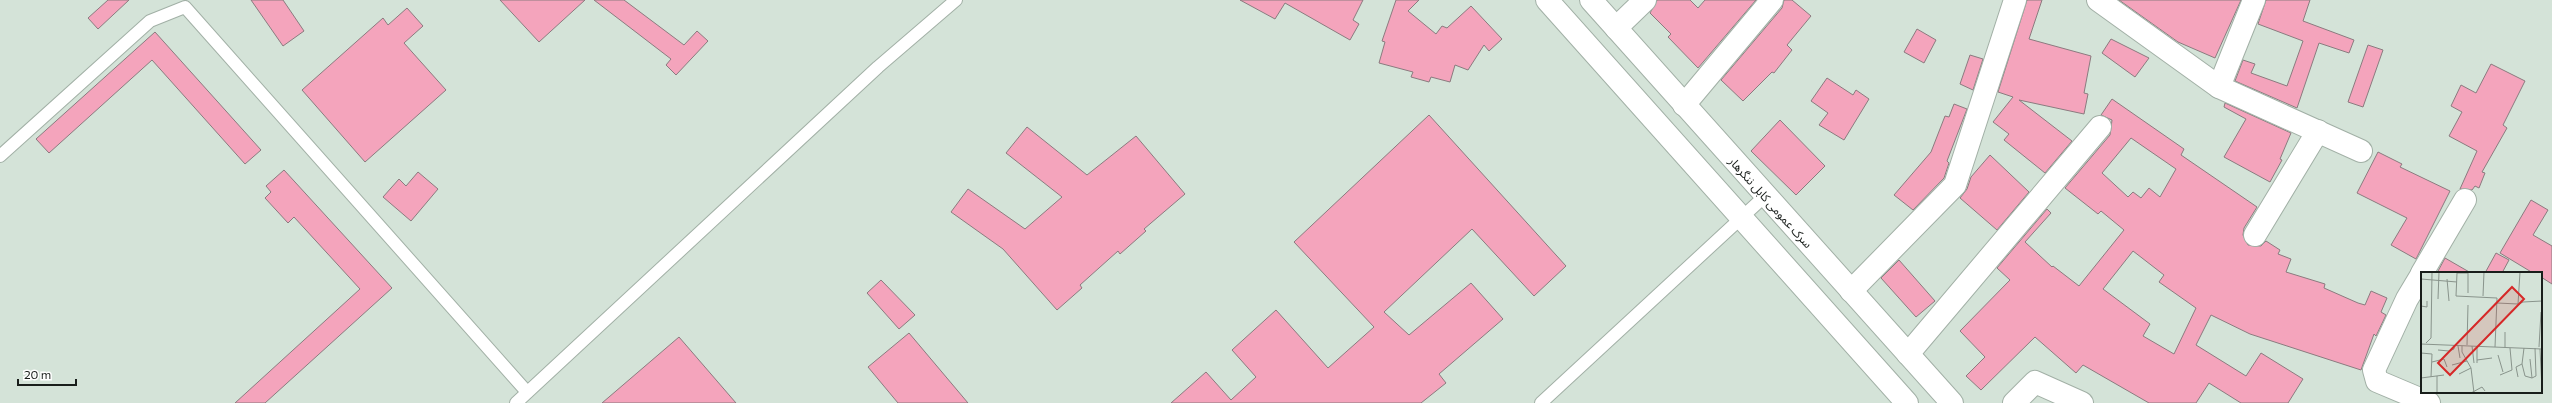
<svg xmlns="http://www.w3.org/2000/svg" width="2552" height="403" font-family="Commissioner,'Noto Sans Arabic',sans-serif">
<rect width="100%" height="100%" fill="#d4e3d8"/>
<g fill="#f4a4bc" stroke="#8b7b7f" fill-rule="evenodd">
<polygon points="108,0 129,0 98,29 88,18"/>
<polygon points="251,0 283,0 304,31 283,46"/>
<polygon points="500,0 585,0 539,42"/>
<polygon points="594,0 624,0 684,45 697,31 708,41 676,75 666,65 671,59"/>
<polygon points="1240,0 1363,0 1353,20 1359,24 1350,40 1285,3 1275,19"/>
<polygon points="1396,0 1419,0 1408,11 1436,34 1442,26 1447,28 1471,6 1502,39 1489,51 1484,45 1468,70 1455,65 1450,82 1431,77 1429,82 1411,77 1413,72 1379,63 1385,42 1382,41"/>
<polygon points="1657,0 1690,0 1698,8 1705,0 1756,0 1698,68 1668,37 1671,34 1650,13"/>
<polygon points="1784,0 1792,0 1811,16 1787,45 1792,50 1774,73 1772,72 1743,101 1721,80 1782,8"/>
<polygon points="2027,0 2042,0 2029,39 2091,56 2084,93 2088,94 2084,114 2019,100 2072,141 2045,173 2004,140 2009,134 1993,122 2013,97 1998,92"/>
<polygon points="2119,0 2241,0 2215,58 2178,42"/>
<polygon points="2266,0 2310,0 2303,21 2354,40 2349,53 2319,43 2297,108 2235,81 2243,60 2255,64 2251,73 2287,86 2303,41 2258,24"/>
<polygon points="407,8 423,26 404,43 446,90 365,162 302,90 383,18 388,25"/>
<polygon points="1917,29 1936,40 1924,63 1904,52"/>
<polygon points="155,32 261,150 245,164 152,60 49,153 36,139"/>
<polygon points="2111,39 2149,58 2135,77 2102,53"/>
<polygon points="2368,45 2383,50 2363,107 2348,102"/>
<polygon points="1970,55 1983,59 1973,90 1960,84"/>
<polygon points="2491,64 2525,81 2503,125 2507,128 2482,172 2485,173 2479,188 2475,186 2472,190 2460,189 2477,151 2449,136 2462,112 2451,106 2461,85 2476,93"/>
<polygon points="1827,78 1853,95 1856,90 1869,99 1844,140 1819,125 1828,113 1811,101"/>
<path d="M2112 99 2184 149 2181 155 2257 207 2244 228 2243 235 2248 245 2261 246 2266 241 2280 250 2278 254 2291 259 2286 272 2325 284 2324 288 2358 303 2365 305 2371 291 2387 298 2381 312 2386 315 2376 336 2374 334 2361 370 2250 334 2211 315 2196 345 2246 376 2261 353 2303 379 2288 403H2241L2209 383 2196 403H2149L2083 365 2076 373 2035 337 1981 390 1966 376 1985 357 1960 331 2010 280 1997 268 2047 209 2051 213 2025 242 2052 267 2053 266 2079 286 2124 230 2101 211 2098 214 2065 188 2110 135 2112 120 2101 115ZM2131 138 2176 169 2160 197 2149 188 2141 198 2133 192 2128 197 2102 173ZM2133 251 2164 275 2159 282 2196 308 2174 354 2143 336 2150 324 2103 289Z"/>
<polygon points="2225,103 2291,133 2280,159 2282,160 2270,182 2224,157 2246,119 2224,107"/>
<polygon points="1954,104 1967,109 1947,161 1949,163 1944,178 1913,210 1894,195 1931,152 1945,116 1949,117"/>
<polygon points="1429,115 1566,266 1534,296 1472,229 1384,312 1409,335 1471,283 1503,319 1439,374 1446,383 1421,403 1171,403 1206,372 1231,400 1256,377 1232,350 1276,310 1328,368 1374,327 1294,242"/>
<polygon points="1780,120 1825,166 1796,195 1751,151"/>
<polygon points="1027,127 1087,175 1136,136 1185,194 1144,229 1146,231 1120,254 1118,251 1080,285 1082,288 1057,310 1003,249 951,212 968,189 1025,229 1062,197 1006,153"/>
<polygon points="2378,152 2402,164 2400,167 2450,191 2416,259 2391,245 2407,218 2357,193"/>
<polygon points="1990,155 2029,192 1997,230 1960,198 1967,189 1971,177"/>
<polygon points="284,170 392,288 265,403 235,403 360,289 294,217 288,223 265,198 271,192 266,186"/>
<polygon points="418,172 438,189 411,221 383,197 399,179 406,186"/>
<polygon points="2531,200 2548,210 2533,235 2552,246 2552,284 2541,277 2541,273 2533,273 2500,253"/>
<polygon points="2496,253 2509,260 2502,273 2485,273"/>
<polygon points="2445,258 2471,273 2437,273"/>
<polygon points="1899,260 1935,301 1916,317 1881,278"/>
<polygon points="881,280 915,315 899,329 867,293"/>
<polygon points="909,333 968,403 898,403 868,367"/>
<polygon points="679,337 736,403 602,403"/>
</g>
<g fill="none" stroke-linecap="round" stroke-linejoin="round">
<g stroke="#a2b0a6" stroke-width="14">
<g id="service">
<polyline points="0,156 150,21 185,7 527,392"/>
<polyline points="516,403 878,67 956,0"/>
<polyline points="1541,403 1765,196"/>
</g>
</g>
<g stroke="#a2b0a6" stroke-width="24">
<g id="minor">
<polyline points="2098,0 2219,87 2361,151"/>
<polyline points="1616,28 1645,0"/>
<polyline points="2219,87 2254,0"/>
<polyline points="1684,105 1772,0"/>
<polyline points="2255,235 2318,131"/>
<polyline points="2422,273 2465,200"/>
<polyline points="2422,274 2407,299 2374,370 2377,381 2429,403"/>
<polyline points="1851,291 1955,185 2015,0"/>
<polyline points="1908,354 2100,127"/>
<polyline points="2014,403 2035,382 2082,403"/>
</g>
</g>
<g stroke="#a2b0a6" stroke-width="24">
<g id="trunk">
<polyline points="1547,0 1907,403"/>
<polyline points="1591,0 1952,403"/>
</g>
</g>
<use href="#service" stroke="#fff" stroke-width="12"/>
<use href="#minor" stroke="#fff" stroke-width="22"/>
<use href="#trunk" stroke="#fff" stroke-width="22"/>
</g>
<g text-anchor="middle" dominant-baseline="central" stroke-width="4" stroke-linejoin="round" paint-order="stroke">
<g font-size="12" fill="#191e1b" stroke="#fff">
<text transform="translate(1771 202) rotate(48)">سرک عمومی کابل ننگرهار</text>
</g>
</g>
<g transform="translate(2421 272)">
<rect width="121" height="121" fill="#d4e3d8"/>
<path fill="none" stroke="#89948c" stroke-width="1" d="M47 1H36L35 24 76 26 74 75M0 7 36 10M26 7 28 29M47 21V0M62 24 63 0M17 27 18 0M76 31 97 32 99 0M98 32 102 30 121 29M0 34 6 35V29M5 71 10 66 11 0M0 72 121 77M46 73 47 33M37 74 39 86M41 74V80L50 96 53 121M51 74 53 91M56 74V91M118 75 120 40M84 76V60M103 76 101 92 104 104 111 106 115 104 114 76M119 77 121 117M17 78 28 79 33 77V73M0 81 11 82 10 105M77 83 82 100M109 87 111 106M56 88 71 86M11 90 23 87 26 95M31 93 46 89M38 102 50 96M79 103 91 98 89 76M97 105 95 95 101 92M0 106 23 103M16 121V104M50 121 61 115 64 119"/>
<path fill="#d62828" fill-opacity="0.15" stroke="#d62828" stroke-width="2" d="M91 15 103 27 29 103 17 91Z"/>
<rect width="121" height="121" fill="none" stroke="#191e1b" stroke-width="2"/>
</g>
<path d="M18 379v6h58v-6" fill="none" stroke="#191e1b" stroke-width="2"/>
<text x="24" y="379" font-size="12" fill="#191e1b" stroke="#ffffff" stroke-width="3" paint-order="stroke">20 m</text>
</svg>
